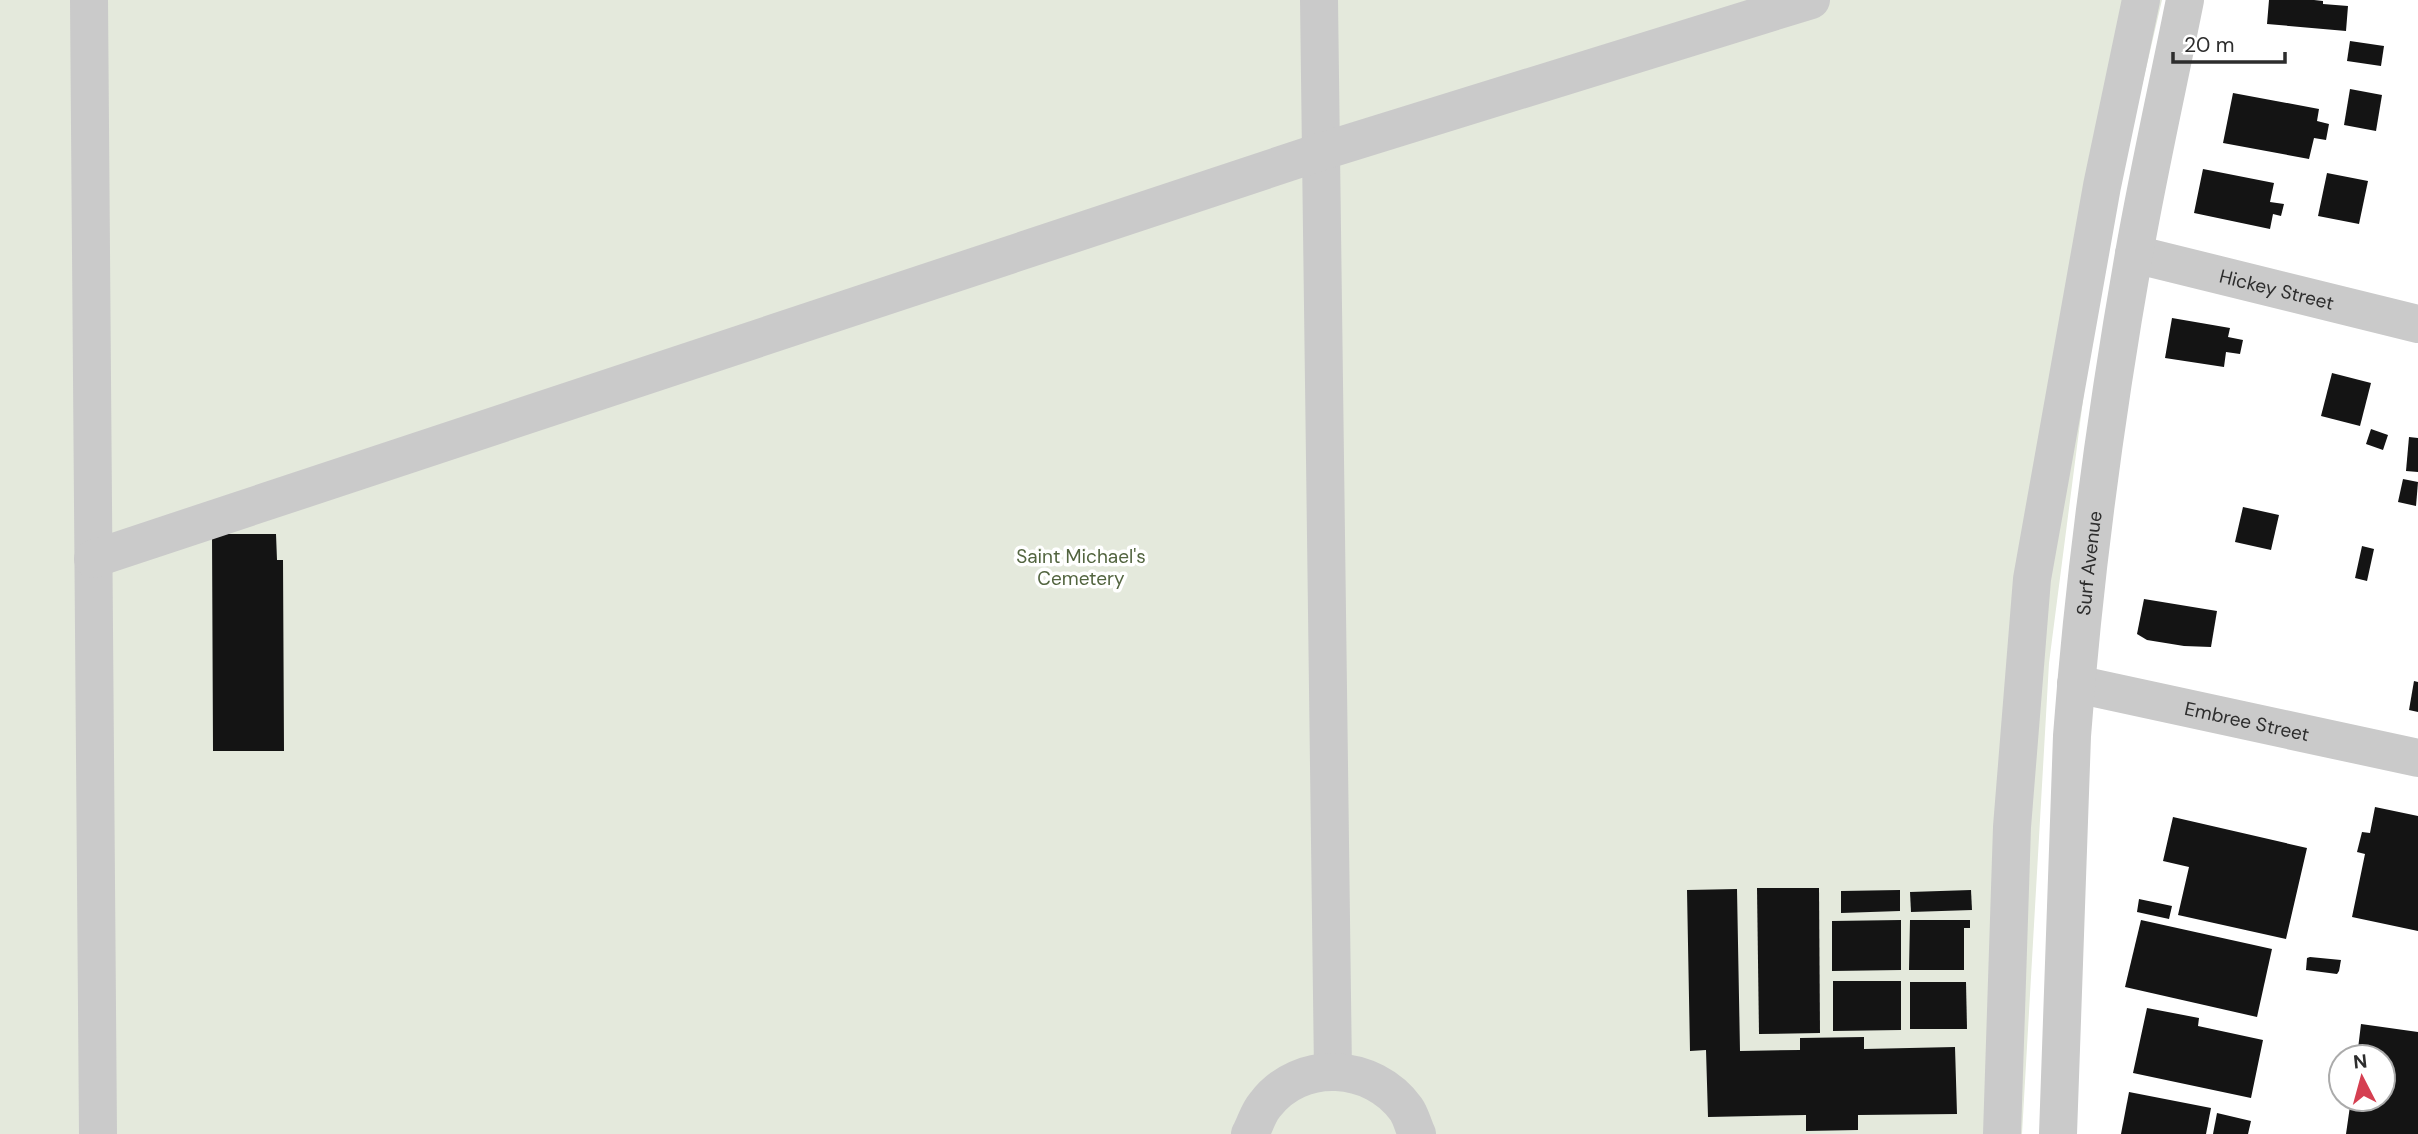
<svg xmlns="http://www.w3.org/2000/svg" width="2418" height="1134" font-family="'DM Sans',sans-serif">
<rect width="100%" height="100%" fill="#fff"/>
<polygon fill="#e4e9dc" points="0,0 2162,0 2101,261 2049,663 2022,1134 0,1134"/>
<g fill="#141414">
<polygon points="2269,0 2314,0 2323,1 2323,4 2348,6 2346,31 2267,24"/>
<polygon points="2350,41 2384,46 2381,66 2347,61"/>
<polygon points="2350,89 2382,95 2376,131 2344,125"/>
<polygon points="2233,93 2319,109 2317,121 2329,124 2326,140 2314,138 2309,159 2223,143"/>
<polygon points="2203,169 2274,183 2270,202 2284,204 2281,216 2273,214 2270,229 2194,213"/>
<polygon points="2327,173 2368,181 2359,224 2318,216"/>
<polygon points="2172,318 2230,328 2228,337 2243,340 2240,354 2226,352 2224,367 2165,358"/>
<polygon points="2332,373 2371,383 2360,426 2321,416"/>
<polygon points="2371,429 2388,435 2383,450 2366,444"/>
<polygon points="2409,437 2418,438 2418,472 2406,471"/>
<polygon points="2403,479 2418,482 2416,506 2398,502"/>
<polygon points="2243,507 2279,515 2271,550 2235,542"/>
<polygon points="212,534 276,534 277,560 283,560 284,751 213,751"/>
<polygon points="2362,546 2374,549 2367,581 2355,578"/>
<polygon points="2144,599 2217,611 2211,647 2184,646 2147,640 2137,634"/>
<polygon points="2414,681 2418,682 2418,712 2409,710"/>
<polygon points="2375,807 2418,816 2418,931 2352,917 2365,854 2357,852 2362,832 2370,833"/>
<polygon points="2173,817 2307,848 2286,939 2178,915 2189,867 2163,861"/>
<polygon points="1757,888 1819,888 1820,1033 1759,1034"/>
<polygon points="1737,889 1740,1051 1800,1050 1800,1038 1864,1037 1864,1049 1955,1047 1957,1114 1858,1115 1858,1130 1806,1131 1806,1115 1708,1117 1706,1050 1690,1051 1687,890"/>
<polygon points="1900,890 1900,911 1841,913 1841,891"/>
<polygon points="1971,890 1972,910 1911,912 1910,892"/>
<polygon points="2139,899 2172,906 2169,919 2137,912"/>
<polygon points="1901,920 1901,970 1832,971 1832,921"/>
<polygon points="1910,920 1970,920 1970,928 1964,928 1964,970 1909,970"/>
<polygon points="2141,920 2272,949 2257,1017 2125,987"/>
<polygon points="2310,957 2341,960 2339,971 2337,974 2306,970 2307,958"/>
<polygon points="1833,981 1901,981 1901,1030 1833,1031"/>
<polygon points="1910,982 1966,982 1967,1029 1910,1029"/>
<polygon points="2147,1008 2199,1018 2198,1026 2263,1040 2251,1098 2133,1073"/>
<polygon points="2361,1024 2418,1032 2418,1134 2346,1134 2351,1099 2383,1099 2383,1057 2357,1057"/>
<polygon points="2129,1092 2211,1108 2206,1134 2121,1134"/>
<polygon points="2217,1113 2251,1121 2248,1134 2213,1134"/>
</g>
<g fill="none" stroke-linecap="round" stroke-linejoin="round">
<g stroke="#cacaca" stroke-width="38">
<polyline points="89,0 98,1134"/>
<polyline points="1319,0 1333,1072"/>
<path id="s1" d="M2134 254 2418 324"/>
<polyline points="93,559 1320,152 1811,0"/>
<path id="s2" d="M2076 684 2418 758"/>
<path d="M1250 1134C1255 1125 1258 1113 1265 1105 1300 1058 1373 1063 1406 1109 1411 1116 1413 1126 1417 1134"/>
<polyline points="2002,1134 2012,827 2032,579 2102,186 2141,0"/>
<path id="s3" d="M2058 1134 2072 736C2084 575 2106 413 2134 254 2149 169 2168 85 2185 0"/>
</g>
</g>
<g text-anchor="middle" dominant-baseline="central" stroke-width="7" stroke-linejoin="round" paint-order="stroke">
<g font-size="19" fill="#2d2d2d" stroke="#fff">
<text stroke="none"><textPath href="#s1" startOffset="147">Hickey Street</textPath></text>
<text stroke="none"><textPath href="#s3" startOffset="572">Surf Avenue</textPath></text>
<text stroke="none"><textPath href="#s2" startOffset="175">Embree Street</textPath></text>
</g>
<g font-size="19" fill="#52643f" stroke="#fff">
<text x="1081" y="556">Saint Michael's<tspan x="1081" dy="22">Cemetery</tspan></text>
</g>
</g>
<g transform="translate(2362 1078) rotate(354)"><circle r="33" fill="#ffffff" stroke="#ababab" stroke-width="2"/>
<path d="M0-5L12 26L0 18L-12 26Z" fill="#d53f51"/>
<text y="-10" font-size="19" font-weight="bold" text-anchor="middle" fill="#2d2d2d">N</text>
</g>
<path d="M2173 52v10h112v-10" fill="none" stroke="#2d2d2d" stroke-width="3.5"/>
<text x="2184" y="52" font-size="21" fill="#2d2d2d" stroke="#ffffff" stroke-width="5" paint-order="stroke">20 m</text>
</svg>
